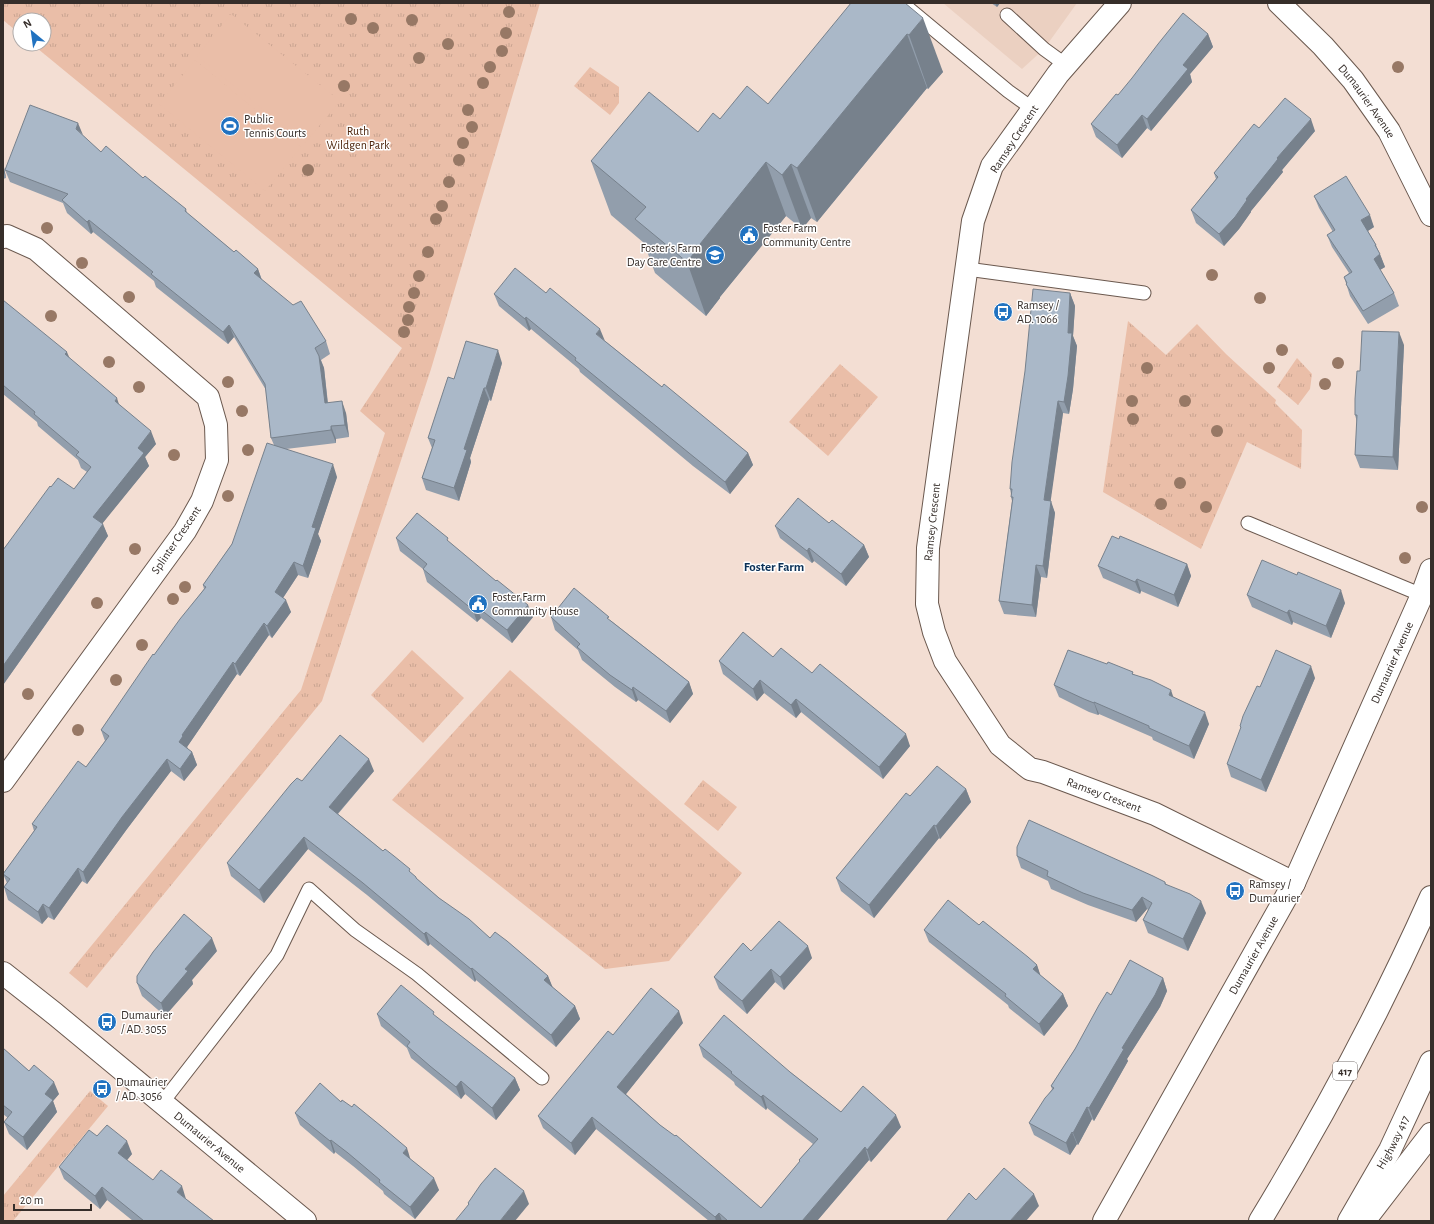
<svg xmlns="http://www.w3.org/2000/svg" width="1434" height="1224" font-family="'Alegreya Sans',sans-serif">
<defs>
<pattern id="grass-tufts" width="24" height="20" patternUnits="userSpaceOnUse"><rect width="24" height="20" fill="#eabea8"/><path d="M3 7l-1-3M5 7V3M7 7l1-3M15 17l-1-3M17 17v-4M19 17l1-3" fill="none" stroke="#c9a491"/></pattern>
</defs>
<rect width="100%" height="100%" fill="#f3ded3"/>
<polygon fill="#ebd0c1" points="943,3 1077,3 1044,49 1022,69"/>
<g fill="url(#grass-tufts)">
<polygon points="3,3 540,3 431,369 322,701 87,988 69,973 301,690 385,433 360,411 402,348 32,44 44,44 44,20 20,20 20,34 3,20"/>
<polygon points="590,67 619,87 619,103 610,115 574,86"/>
<polygon points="1128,321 1166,355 1197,324 1226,354 1276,400 1275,403 1302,430 1301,469 1247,442 1201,549 1103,492"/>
<polygon points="1297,358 1312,374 1310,389 1298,405 1277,387"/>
<polygon points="840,364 878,397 828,456 789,422"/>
<polygon points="412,650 464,698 423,743 371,695"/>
<polygon points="510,670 742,873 669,961 605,969 392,800"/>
<polygon points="703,780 737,807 718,831 684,804"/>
<polygon points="90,1091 108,1106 13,1221 3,1221 3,1196"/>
</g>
<g fill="#eabea8">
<polygon points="231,14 340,101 305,143 197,56"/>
<polygon points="195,60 301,147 265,191 159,104"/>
</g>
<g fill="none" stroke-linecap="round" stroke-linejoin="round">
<g stroke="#6a584e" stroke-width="15">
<g id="lane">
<polyline points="902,3 1008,91 1033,109"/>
<polyline points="1007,15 1044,49 1066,65"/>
<polyline points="967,269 1144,293"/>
<polyline points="1248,523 1422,595"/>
<polyline points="162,1103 277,955 309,889 355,930 417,974 542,1078"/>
</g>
</g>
<g stroke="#6a584e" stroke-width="24">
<g id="street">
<path id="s1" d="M1120 3 1058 74 992 166 973 221 928 548 927 604 934 632 945 661 1000 745 1030 769 1043 772 1155 814 1294 883"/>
<polyline points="3,237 7,236 36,249 208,397 216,425 217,460 202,501 185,531 3,781"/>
</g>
</g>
<g stroke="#6a584e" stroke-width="24">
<g id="secondary">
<path id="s2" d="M1279 3 1323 46 1353 80 1389 131 1431 215"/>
<path id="s3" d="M3 973 55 1014 305 1221"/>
<path id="s4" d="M1104 1221 1294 883 1422 595 1431 570"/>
</g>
</g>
<g stroke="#6a584e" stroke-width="24">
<g id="highway">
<path d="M1260 1221C1323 1117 1381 1009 1431 897"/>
<path id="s5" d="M1349 1221 1390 1150 1431 1062"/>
<polyline points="1364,1221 1431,1134"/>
</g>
</g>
<use href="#lane" stroke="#fff" stroke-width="13"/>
<use href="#street" stroke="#fff" stroke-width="22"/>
<use href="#secondary" stroke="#fff" stroke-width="22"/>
<use href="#highway" stroke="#fff" stroke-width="22"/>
</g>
<g fill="#977865">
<circle cx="509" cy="12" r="6"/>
<circle cx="351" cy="19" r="6"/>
<circle cx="412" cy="20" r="6"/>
<circle cx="373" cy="28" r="6"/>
<circle cx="506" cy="33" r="6"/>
<circle cx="448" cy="44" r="6"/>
<circle cx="502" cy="51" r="6"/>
<circle cx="419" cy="58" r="6"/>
<circle cx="490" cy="67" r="6"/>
<circle cx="1398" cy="67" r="6"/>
<circle cx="483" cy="83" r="6"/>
<circle cx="344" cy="86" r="6"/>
<circle cx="468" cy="110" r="6"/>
<circle cx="472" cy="127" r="6"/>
<circle cx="463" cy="143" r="6"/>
<circle cx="459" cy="160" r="6"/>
<circle cx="308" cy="170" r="6"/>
<circle cx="449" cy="182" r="6"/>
<circle cx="442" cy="206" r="6"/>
<circle cx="436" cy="219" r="6"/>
<circle cx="47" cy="228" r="6"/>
<circle cx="428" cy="252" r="6"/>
<circle cx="82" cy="263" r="6"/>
<circle cx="1212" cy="275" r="6"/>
<circle cx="419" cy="276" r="6"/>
<circle cx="414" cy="293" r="6"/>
<circle cx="129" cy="297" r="6"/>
<circle cx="1260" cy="298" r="6"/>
<circle cx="409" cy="307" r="6"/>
<circle cx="51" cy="316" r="6"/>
<circle cx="408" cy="320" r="6"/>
<circle cx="404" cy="332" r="6"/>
<circle cx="1282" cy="350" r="6"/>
<circle cx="109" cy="362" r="6"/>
<circle cx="1338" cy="363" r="6"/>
<circle cx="1147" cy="368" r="6"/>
<circle cx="1269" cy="368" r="6"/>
<circle cx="228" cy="382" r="6"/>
<circle cx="1325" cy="384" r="6"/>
<circle cx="139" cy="387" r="6"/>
<circle cx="1132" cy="401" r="6"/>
<circle cx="1185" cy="401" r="6"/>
<circle cx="242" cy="411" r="6"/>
<circle cx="1133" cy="419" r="6"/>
<circle cx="1217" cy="431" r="6"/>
<circle cx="248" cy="450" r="6"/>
<circle cx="174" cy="455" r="6"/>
<circle cx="1180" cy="483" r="6"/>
<circle cx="228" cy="496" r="6"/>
<circle cx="1161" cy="504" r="6"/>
<circle cx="1206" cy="507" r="6"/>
<circle cx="1422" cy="507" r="6"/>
<circle cx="135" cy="549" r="6"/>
<circle cx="1405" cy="558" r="6"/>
<circle cx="185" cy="587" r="6"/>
<circle cx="173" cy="599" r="6"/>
<circle cx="97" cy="603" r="6"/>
<circle cx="142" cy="645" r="6"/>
<circle cx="116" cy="680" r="6"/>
<circle cx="28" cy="694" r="6"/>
<circle cx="78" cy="730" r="6"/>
</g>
<g fill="#929eac">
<polygon points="905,3 943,72 928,89 927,88 817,222 811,218 802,229 786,216 720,297 720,298 706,316 655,273 644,243 611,215 591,161 698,132 720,119 768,104"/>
<polygon points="991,3 1000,3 997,7"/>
<polygon points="1208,34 1213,47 1190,74 1192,82 1151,131 1147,128 1122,158 1096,137 1091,124 1118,95"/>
<polygon points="1259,128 1315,131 1282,170 1283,172 1251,211 1251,212 1239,229 1224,246 1196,223 1191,210 1216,179 1214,173"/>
<polygon points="83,136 101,152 143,178 186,209 187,213 234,252 258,269 262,280 326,341 330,354 321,360 324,368 328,403 346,413 349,437 336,439 336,443 286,449 337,477 318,534 321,541 308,578 298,575 283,598 291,612 272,638 269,635 240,676 237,674 187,747 188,749 192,752 197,765 184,781 171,771 127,829 87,884 82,881 54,920 48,917 42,924 8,900 4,887 7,883 3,874 34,831 32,824 86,767 105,741 101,730 154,655 204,589 203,585 232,544 274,445 271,438 266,390 234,337 228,344 156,287 154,281 93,232 91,234 67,213 63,203 10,182 5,170"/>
<polygon points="3,162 6,178 3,179"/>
<polygon points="1314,196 1374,227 1368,231 1376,245 1385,267 1380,270 1394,293 1399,306 1368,324 1350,296 1344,277 1349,273 1332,247 1327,235 1333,232 1319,208"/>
<polygon points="1070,293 1075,306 1073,336 1077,346 1073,389 1069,414 1063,413 1050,501 1055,513 1047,578 1041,577 1036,617 1004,614 999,601 1012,501 1011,497 1011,494 1010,489"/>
<polygon points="494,294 605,341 662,387 748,453 753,465 730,494 693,466 580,372 579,369 531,329 529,331 499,306"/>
<polygon points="3,300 69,358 119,405 156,444 145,457 149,466 102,523 108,536 3,685 3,550 51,487 74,489 87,472 81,468 78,460 38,426 37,422 3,394"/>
<polygon points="1404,345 1398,470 1360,468 1355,455 1357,422 1355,415 1360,371"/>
<polygon points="502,363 491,401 489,400 470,458 471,462 459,501 426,490 422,478 432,448 428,438 454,379"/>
<polygon points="829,523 864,545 869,557 846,586 814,561 812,563 780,538 775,526"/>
<polygon points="396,538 449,542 533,617 512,643 481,618 477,622 427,582 423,569 400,551"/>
<polygon points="1119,539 1187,564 1191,576 1178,607 1141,591 1140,594 1103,578 1098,566"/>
<polygon points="1297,575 1345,603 1331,638 1293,622 1292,625 1252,607 1247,595"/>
<polygon points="551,617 610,620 689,682 693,694 670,723 638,700 636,702 615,687 582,660 578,650 555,630"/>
<polygon points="773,657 812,673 910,746 883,779 801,712 796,718 764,693 757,701 723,674 719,661"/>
<polygon points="1107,664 1133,672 1133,674 1173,697 1209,724 1194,759 1153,740 1152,737 1099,714 1098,715 1089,712 1059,697 1054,685"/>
<polygon points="1315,678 1266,792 1231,777 1227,764 1241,729 1240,726 1260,687"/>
<polygon points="374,771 338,814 383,851 411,873 417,879 439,898 490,938 548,976 552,987 575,1006 580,1019 556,1047 476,980 475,982 430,944 428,946 367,895 308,849 264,903 231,876 227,863 302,781"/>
<polygon points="966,789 971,802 940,839 939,838 874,918 841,891 836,878 910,796"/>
<polygon points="1017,856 1165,882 1166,884 1206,913 1188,951 1148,933 1143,920 1148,910 1147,909 1136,922 1088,905 1051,889 1048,881 1021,868"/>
<polygon points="979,925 1037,965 1040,975 1063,994 1068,1006 1044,1036 1009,1008 1008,1005 929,942 924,930"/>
<polygon points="217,951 192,980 193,984 165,1016 142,996 137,983"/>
<polygon points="751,951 812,958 784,990 775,982 747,1014 719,989 714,977"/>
<polygon points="1163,978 1167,991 1160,1007 1127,1059 1128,1061 1094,1121 1092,1119 1078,1145 1077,1144 1070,1155 1034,1135 1029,1123 1052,1089 1051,1086 1075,1049 1111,995"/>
<polygon points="377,1014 436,1017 515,1078 520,1090 496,1120 465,1094 461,1099 411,1058 407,1048 381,1026"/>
<polygon points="683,1023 626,1094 660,1125 761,1208 800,1162 799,1160 813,1144 767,1108 766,1110 735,1085 734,1082 703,1057 699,1045 790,1072 841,1112 901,1127 871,1162 869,1160 817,1221 709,1221 596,1129 575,1155 543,1128 538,1116 613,1035"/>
<polygon points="3,1048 29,1071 59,1094 53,1101 57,1112 27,1150 9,1134 4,1122 8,1118 3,1114"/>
<polygon points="341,1102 410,1159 439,1190 415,1219 384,1194 383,1191 353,1166 335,1152 334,1154 300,1125 295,1113"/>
<polygon points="97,1136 132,1154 127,1160 153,1180 186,1199 214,1221 133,1221 107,1200 100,1209 64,1179 59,1167"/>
</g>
<g fill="#77818c">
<polygon points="995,3 1000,3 997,7"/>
<polygon points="923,18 943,72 928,89 909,35"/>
<polygon points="907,34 927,88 817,222 797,168"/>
<polygon points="1208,34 1213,47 1190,74 1192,82 1151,131 1147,119 1183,65"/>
<polygon points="1142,115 1147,128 1122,158 1117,145"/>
<polygon points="1311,119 1315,131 1282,170 1283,172 1251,211 1251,212 1239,229 1224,246 1219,234 1277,158"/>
<polygon points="78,123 83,135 76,129"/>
<polygon points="3,162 6,178 3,170"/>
<polygon points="766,162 786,216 720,297 720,298 706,316 687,262 700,244"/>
<polygon points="791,164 811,218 802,229 782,175"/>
<polygon points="1370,215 1374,227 1366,232 1361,220"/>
<polygon points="89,220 93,232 91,234 87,222"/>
<polygon points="1380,254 1385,267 1378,271 1374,259"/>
<polygon points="258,269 262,281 254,273"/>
<polygon points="1070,293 1075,306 1073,336 1077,346 1073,389 1069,414 1064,402"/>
<polygon points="526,317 531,329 529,331 525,319"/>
<polygon points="229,325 234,337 228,344 223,332"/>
<polygon points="600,329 605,341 596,334"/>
<polygon points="1399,332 1404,345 1398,470 1393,457"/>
<polygon points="498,350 502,363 491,401 486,388"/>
<polygon points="67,352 72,364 65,354"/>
<polygon points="319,356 324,368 329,416 325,403"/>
<polygon points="484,388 489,400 470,458 471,462 459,501 454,488 464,449"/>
<polygon points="117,398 121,411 115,401"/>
<polygon points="342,401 346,413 349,437 345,425"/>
<polygon points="1058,401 1063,413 1049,513 1044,500"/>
<polygon points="331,426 336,439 336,443 331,430"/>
<polygon points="151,431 156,444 145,457 149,466 98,529 93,517 138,448"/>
<polygon points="748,453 753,465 730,494 725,482"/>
<polygon points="333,464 337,477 318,534 321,541 308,578 303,566 312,527"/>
<polygon points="1051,501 1055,513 1047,578 1043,566"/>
<polygon points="103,524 108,536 3,685 3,666"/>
<polygon points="864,545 869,557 846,586 841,574"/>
<polygon points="809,548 814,561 812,563 807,551"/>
<polygon points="294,562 298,575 279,604 275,592"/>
<polygon points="1187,564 1191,576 1178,607 1174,595"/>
<polygon points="1036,565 1041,577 1036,617 1032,605"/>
<polygon points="1137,579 1141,591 1140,594 1135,582"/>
<polygon points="1341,590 1345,603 1331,638 1326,626"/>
<polygon points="286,600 291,612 272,638 267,626"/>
<polygon points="528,605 533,617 512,643 507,630"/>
<polygon points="476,606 481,618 477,622 473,610"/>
<polygon points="1289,610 1293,622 1292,625 1287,613"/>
<polygon points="264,623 269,635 240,676 235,664"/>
<polygon points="233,662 237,674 187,747 188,749 179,742 182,735"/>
<polygon points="1311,666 1315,678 1266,792 1261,780"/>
<polygon points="760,680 764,693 757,701 753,689"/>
<polygon points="689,682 693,694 670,723 666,711"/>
<polygon points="633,687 638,700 636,702 632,690"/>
<polygon points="1171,690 1175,702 1169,695"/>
<polygon points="796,699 801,712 796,718 791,705"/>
<polygon points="1094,702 1099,714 1098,715 1094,703"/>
<polygon points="1205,712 1209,724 1194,759 1189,746"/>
<polygon points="906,734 910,746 883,779 879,767"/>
<polygon points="192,752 197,765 184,781 180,769"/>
<polygon points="167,759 171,771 127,829 87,884 83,872 122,817"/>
<polygon points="369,759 374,771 333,819 329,807"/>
<polygon points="966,789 971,802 940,839 936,826"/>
<polygon points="934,825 939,838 874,918 869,905"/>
<polygon points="304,837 308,849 264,903 259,890"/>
<polygon points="78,868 82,881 54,920 49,908"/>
<polygon points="1142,897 1147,909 1136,922 1132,910"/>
<polygon points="1201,901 1206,913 1188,951 1183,939"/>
<polygon points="43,904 48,917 42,924 38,912"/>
<polygon points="426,932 430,944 428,946 424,934"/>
<polygon points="212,938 217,951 192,980 193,984 165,1016 161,1003 185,969"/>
<polygon points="808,946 812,958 784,990 780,977"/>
<polygon points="1037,965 1041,977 1033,969"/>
<polygon points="472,968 476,980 475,982 471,969"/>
<polygon points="771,969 775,982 747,1014 742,1001"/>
<polygon points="548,976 553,988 544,980"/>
<polygon points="1163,978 1167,991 1160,1007 1127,1059 1128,1061 1094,1121 1089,1108 1122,1048"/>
<polygon points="1063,994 1068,1006 1044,1036 1039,1024"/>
<polygon points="575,1006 580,1019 556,1047 551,1035"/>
<polygon points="679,1011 683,1023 622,1099 617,1087"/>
<polygon points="515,1078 520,1090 496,1120 492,1108"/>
<polygon points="461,1081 465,1094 461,1099 456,1087"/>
<polygon points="54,1082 59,1094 53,1101 57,1112 27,1150 23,1137 45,1094"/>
<polygon points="763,1095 767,1108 766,1110 761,1097"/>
<polygon points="1087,1107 1092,1119 1078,1145 1073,1133"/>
<polygon points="896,1115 901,1127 871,1162 867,1150"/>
<polygon points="592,1117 596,1129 575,1155 571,1143"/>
<polygon points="1072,1132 1077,1144 1070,1155 1066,1143"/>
<polygon points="331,1140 335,1152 334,1154 330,1141"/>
<polygon points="127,1141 132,1154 123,1165 118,1153"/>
<polygon points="865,1147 869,1160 817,1221 802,1221"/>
<polygon points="407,1148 411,1161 403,1153"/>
<polygon points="434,1178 439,1190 415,1219 410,1207"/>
<polygon points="182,1186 186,1199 177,1192"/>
<polygon points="102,1187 107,1200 100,1209 95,1196"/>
<polygon points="524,1191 529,1204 515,1221 500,1221"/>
<polygon points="1034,1194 1039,1206 1026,1221 1010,1221"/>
<polygon points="719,1213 722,1221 716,1221 715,1217"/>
</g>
<g fill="#aab8c8" stroke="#77818c">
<polygon points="851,3 905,3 923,18 909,35 907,34 797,168 791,164 782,175 766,162 700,244 701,244 687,262 635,219 646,207 591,161 649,92 698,132 713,113 720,119 747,86 768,104"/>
<polygon points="1183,13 1208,34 1183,65 1188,69 1147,119 1142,115 1117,145 1091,124 1116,94 1118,95 1132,78 1158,44"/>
<polygon points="1285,98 1311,119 1277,158 1278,159 1246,199 1247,200 1235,217 1219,234 1191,210 1218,177 1214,173 1254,124 1259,128"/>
<polygon points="30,105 78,123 76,129 101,152 106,146 143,178 145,176 186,209 185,211 234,252 236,250 258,269 254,273 293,305 301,301 326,341 315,348 319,356 325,403 342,401 345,425 331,426 331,430 271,438 265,384 229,325 223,332 151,274 153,272 89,220 87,222 62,200 68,194 5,170"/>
<polygon points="1346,176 1370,215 1361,220 1376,245 1375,245 1380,254 1374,259 1394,293 1363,311 1346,284 1347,283 1344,277 1352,272 1327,235 1335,230 1314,196"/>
<polygon points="515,268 546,293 550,288 600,329 596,334 662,387 664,384 748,453 725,482 689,453 575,360 576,358 526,317 525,319 494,294"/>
<polygon points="1033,289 1070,293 1068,333 1072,333 1068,376 1064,402 1058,401 1044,500 1051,501 1043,566 1036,565 1032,605 999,601 1013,497 1011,497 1012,489 1010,489 1012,462 1025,371"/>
<polygon points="3,300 67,352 65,354 117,398 115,401 151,431 138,448 144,453 93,517 103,524 3,666 3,550 50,486 51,487 58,478 74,489 91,467 76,455 79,452 34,414 35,412 3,385"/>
<polygon points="1362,331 1399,332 1393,457 1355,455 1357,415 1355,415 1355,399 1357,371 1360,371"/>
<polygon points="466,341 498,350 486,388 484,388 464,449 467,450 454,488 422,478 435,440 428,438 448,377 454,379"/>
<polygon points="267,443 333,464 312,527 316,528 303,566 294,562 275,592 286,600 267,626 264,623 235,664 233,662 182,735 183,736 179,742 192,752 180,769 167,759 122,817 83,872 78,868 49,908 43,904 38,912 4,887 10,879 3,874 37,827 32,824 78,761 86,767 109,736 101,730 153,654 154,655 180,619 206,587 203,585 232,544"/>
<polygon points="798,498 829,523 832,520 864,545 841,574 809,548 807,551 775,526"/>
<polygon points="417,513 448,538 447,540 496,581 497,580 528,605 507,630 476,606 473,610 423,569 427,564 396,538"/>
<polygon points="1112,536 1119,539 1120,536 1187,564 1174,595 1137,579 1135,582 1098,566"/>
<polygon points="1262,560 1297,575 1298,572 1341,590 1326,626 1289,610 1287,613 1247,595"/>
<polygon points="574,588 609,617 607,618 689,682 666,711 633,687 632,690 610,675 577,647 580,644 551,617"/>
<polygon points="743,632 773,657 781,648 812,673 820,664 906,734 879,767 796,699 791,705 760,680 753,689 719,661"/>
<polygon points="1068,650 1107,664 1108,662 1133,672 1132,674 1151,680 1171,690 1169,695 1205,712 1189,746 1149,728 1149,726 1094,702 1094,703 1084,699 1054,685"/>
<polygon points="1276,650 1311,666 1261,780 1227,764 1241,727 1240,726 1243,716 1257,686 1260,687"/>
<polygon points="340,735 369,759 329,807 383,851 385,849 394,856 410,869 409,871 416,877 416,878 439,898 469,919 490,938 495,932 507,941 548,976 544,980 575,1006 551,1035 472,968 471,969 426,932 424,934 363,883 304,837 259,890 227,863 291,784 297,778 302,781"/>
<polygon points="937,766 966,789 936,826 934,825 869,905 836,878 906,793 910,796"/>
<polygon points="1029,820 1153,876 1165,882 1165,884 1190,894 1201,901 1183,939 1143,920 1152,903 1142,897 1132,910 1083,893 1047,876 1048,871 1017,856 1017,847"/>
<polygon points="948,900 979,925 983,921 1028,957 1037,965 1033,969 1063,994 1039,1024 1005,996 1006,994 924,930"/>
<polygon points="184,914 212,938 185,969 188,971 161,1003 137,983 137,976 153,952"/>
<polygon points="779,921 808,946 780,977 771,969 742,1001 714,977 743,943 751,951"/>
<polygon points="1130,960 1163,978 1155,995 1122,1048 1124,1049 1089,1108 1087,1107 1073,1133 1072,1132 1066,1143 1029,1123 1045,1098 1054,1088 1051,1086 1075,1049 1099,1005 1107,992 1111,995"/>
<polygon points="401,985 434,1012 433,1014 515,1078 492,1108 461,1081 456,1087 430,1066 407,1046 410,1042 377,1014"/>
<polygon points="651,988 679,1011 617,1087 660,1125 675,1136 676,1135 761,1208 800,1161 799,1160 818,1139 763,1095 761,1097 731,1073 732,1072 699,1045 724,1015 790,1072 841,1112 863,1086 896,1115 867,1150 865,1147 802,1221 728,1221 719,1213 715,1217 592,1117 571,1143 538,1116 608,1031 613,1035"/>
<polygon points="3,1048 29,1071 34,1065 54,1082 45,1094 53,1100 23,1137 4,1122 12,1112 3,1105"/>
<polygon points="320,1083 341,1102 342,1100 352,1107 354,1104 381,1126 407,1148 403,1153 434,1178 410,1207 379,1182 380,1180 348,1153 331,1140 330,1141 295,1113"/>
<polygon points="107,1125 127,1141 118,1153 153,1180 161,1170 182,1186 177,1192 214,1221 144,1221 102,1187 95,1196 59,1167 89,1130 97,1136"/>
<polygon points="495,1168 524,1191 500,1221 455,1221 469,1204 468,1203 481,1184"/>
<polygon points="1004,1168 1034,1194 1010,1221 946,1221 969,1193 976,1200"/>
</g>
<defs>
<g id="stadium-disc" transform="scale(1)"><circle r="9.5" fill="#2172c0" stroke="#fff"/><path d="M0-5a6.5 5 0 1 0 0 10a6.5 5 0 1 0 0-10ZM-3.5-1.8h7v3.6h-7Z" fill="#fff"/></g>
<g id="civic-disc" transform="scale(1)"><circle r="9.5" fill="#2172c0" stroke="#fff"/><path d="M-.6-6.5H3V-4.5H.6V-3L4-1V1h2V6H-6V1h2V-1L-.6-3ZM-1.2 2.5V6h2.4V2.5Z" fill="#fff"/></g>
<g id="school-disc" transform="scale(1)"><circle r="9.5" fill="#2172c0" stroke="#fff"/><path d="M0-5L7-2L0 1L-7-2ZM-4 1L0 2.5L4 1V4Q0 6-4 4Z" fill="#fff"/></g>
<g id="bus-disc" transform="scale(1)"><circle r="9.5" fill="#2172c0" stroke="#fff"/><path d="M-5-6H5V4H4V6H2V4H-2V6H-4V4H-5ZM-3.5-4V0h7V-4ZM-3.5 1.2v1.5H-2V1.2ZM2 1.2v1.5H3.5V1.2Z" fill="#fff"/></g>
</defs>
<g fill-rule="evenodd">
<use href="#stadium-disc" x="230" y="126"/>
<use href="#civic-disc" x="749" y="235"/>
<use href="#school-disc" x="715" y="255"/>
<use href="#bus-disc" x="1003" y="312"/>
<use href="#civic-disc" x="478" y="604"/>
<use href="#bus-disc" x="1235" y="891"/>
<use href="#bus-disc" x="107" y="1022"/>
<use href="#bus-disc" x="102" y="1089"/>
</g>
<g text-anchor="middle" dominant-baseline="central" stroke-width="3" stroke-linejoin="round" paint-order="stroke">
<rect fill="#fff" stroke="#726d6a" stroke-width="1" x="1333" y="1062" width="24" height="18" rx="3"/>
<g font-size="11" font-weight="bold" fill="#362e2a">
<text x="1345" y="1071">417</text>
</g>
<g font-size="12" fill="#362e2a" stroke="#fff">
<text stroke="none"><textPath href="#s2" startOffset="132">Dumaurier Avenue</textPath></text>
<text transform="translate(1014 139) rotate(-57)">Ramsey Crescent</text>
<text transform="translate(932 522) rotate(-84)">Ramsey Crescent</text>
<text transform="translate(176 540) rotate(-56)">Splinter Crescent</text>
<text stroke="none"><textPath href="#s4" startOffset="629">Dumaurier Avenue</textPath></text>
<text stroke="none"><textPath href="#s1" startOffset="929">Ramsey Crescent</textPath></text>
<text stroke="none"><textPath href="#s4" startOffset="305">Dumaurier Avenue</textPath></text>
<text stroke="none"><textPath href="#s3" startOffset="267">Dumaurier Avenue</textPath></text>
<text stroke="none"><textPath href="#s5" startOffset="90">Highway 417</textPath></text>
</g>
<g font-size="12" fill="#362e2a" stroke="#fff" text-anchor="start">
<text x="244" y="119">Public<tspan x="244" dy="14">Tennis Courts</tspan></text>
<text x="763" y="228">Foster Farm<tspan x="763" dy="14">Community Centre</tspan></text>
<text x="701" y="248" text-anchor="end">Foster's Farm<tspan x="701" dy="14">Day Care Centre</tspan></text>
<text x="1017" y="305">Ramsey /<tspan x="1017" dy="14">AD. 1066</tspan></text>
<text x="492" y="597">Foster Farm<tspan x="492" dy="14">Community House</tspan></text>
<text x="1249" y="884">Ramsey /<tspan x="1249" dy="14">Dumaurier</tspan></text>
<text x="121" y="1015">Dumaurier<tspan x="121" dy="14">/ AD. 3055</tspan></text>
<text x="116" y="1082">Dumaurier<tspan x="116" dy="14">/ AD. 3056</tspan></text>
</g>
<g font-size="12" fill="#4c240b" stroke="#fff">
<text x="358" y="131">Ruth<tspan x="358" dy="14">Wildgen Park</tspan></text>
</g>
<g font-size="13" font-weight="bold" fill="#0b3157" stroke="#fff">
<text x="774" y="567">Foster Farm</text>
</g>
</g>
<rect width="1434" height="1224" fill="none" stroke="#362e2a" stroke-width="8"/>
<g transform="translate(32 32) rotate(331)"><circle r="19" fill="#ffffff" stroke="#afabaa"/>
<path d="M0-3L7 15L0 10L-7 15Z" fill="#2172c0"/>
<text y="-6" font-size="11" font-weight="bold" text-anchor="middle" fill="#362e2a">N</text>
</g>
<path d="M14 1204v6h77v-6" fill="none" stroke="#362e2a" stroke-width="2"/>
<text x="20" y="1204" font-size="12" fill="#362e2a" stroke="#ffffff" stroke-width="3" paint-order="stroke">20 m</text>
</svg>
